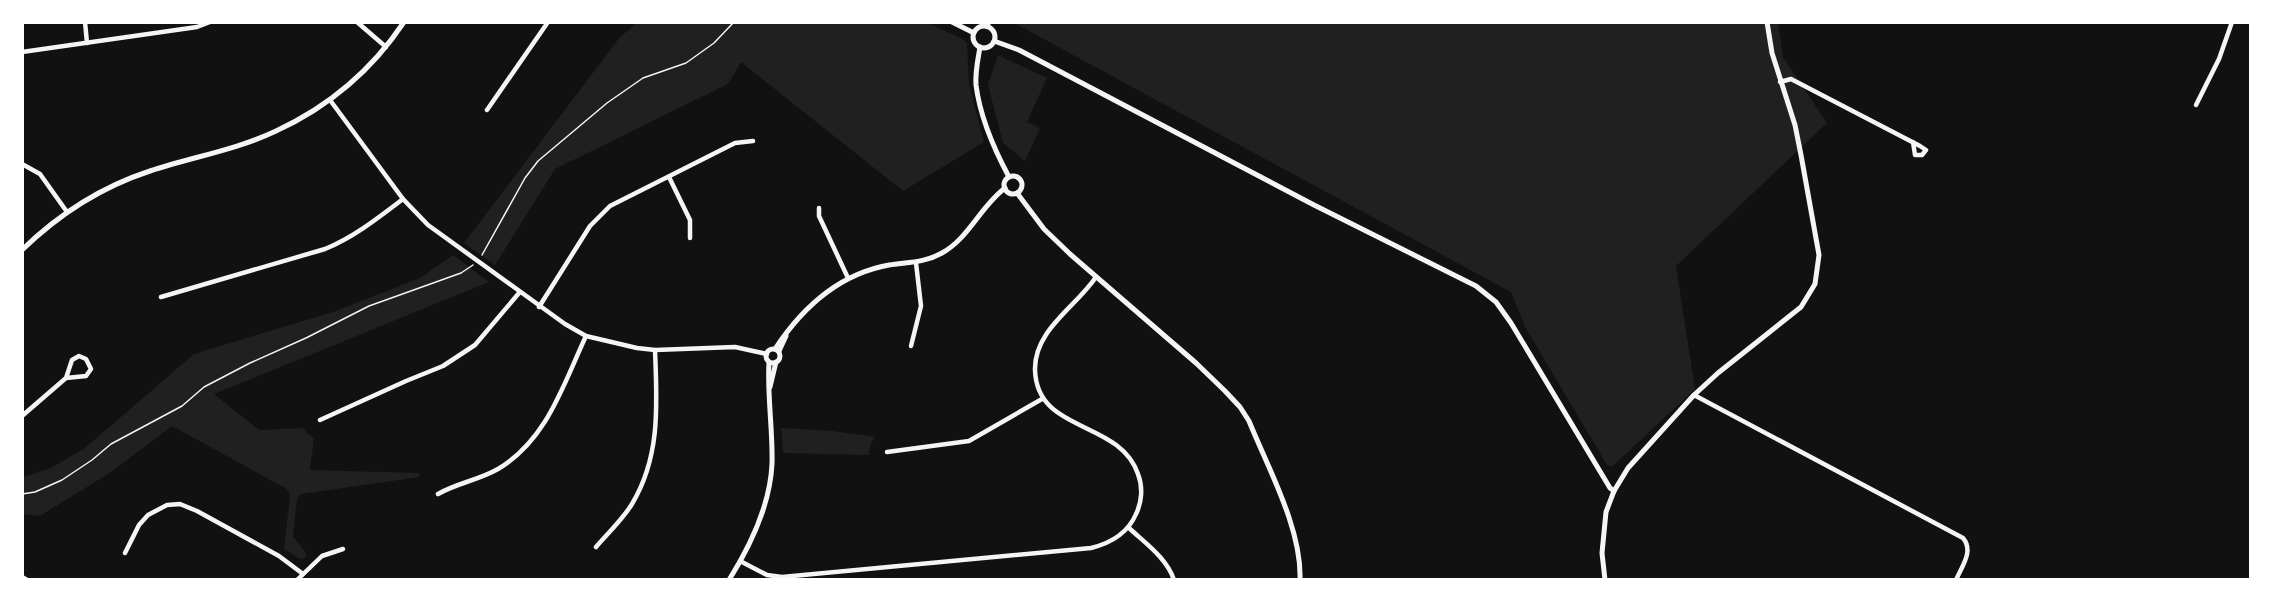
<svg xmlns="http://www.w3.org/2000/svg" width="2273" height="602" font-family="Commissioner,sans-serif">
<rect width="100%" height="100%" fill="#111"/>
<g fill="#202020">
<polygon points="637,23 928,23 961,38 967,43 969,85 984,142 903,191 741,62 728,84 555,169 495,265 464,243 620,37"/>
<polygon points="1014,23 1778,23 1783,57 1827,123 1676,266 1695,389 1613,466 1607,465 1525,327 1511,292"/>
<polygon points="998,55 1047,78 1027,122 1040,128 1025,161 1003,143 988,85"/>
<polygon points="453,255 489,282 214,394 259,430 303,428 307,433 314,438 310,470 419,473 419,477 301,494 297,498 293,536 307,555 302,560 284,549 290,495 287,489 172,426 111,472 40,516 23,514 23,477 51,468 85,448 194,354 333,312 420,278"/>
<polygon points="781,428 833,431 875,437 870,445 869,455 783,453"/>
</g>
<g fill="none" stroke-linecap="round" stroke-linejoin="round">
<g stroke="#f5f5f5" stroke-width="1.5">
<polyline points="482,255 525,178 538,161 607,103 643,78 686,63 714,43 734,22"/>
<polyline points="22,494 35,492 62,480 92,460 111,444 182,406 204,387 250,363 306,338 369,306 461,273 473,265"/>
</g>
<g stroke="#f5f5f5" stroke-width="4.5">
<polyline points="85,22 87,43"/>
<polyline points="357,22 386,47"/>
<polyline points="987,27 989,22"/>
<polyline points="22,52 197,27 210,22"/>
<polyline points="1780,82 1791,79 1920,146 1926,150 1922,155 1915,155 1913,142"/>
<polyline points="330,100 403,199 428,225 565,324 586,336 637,348 655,350 735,347 767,354"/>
<polyline points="2196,105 2219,59 2232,22"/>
<polyline points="487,110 548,22"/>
<polyline points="22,164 40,174 67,212"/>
<polyline points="669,177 690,220 690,238"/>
<polyline points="819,208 819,216 848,278"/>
<path d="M161 297 325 249C354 237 378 218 403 199"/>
<polyline points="539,307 590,226 610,206 735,143 753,141"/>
<polyline points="911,346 921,306 916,263"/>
<path d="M1694 395 1963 538C1974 551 1962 566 1956 580"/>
<polyline points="22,416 66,378 72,360 79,356 86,359 91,369 86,376 66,378"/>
<polyline points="320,420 406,381 443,366 475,345 519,293"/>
<polyline points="887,452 969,441 1042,399"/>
<path d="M438 494C457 483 479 480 498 469 547 440 563 385 586 336"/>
<path d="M1129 528C1145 543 1167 558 1174 580"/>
<path d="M596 547C608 533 623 519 632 504 661 456 657 403 655 350"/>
<polyline points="125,553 139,525 148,515 167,505 180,504 197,511 279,556 303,574"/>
<path d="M740 561 767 575 782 577 1091 548C1111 543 1128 533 1136 514 1142 502 1143 487 1138 474 1119 419 1037 434 1035 370 1034 330 1076 307 1096 277"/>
<polyline points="22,577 27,580"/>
<polyline points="297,580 322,556 343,549"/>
</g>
<g stroke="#f5f5f5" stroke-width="5">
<polyline points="952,22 974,33"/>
<circle cx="984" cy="37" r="11"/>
<polyline points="994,41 1019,50 1314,205 1476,286 1496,302 1511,323 1610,488 1614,491"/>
<path d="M980 47C978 59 975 72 976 85 980 117 994 149 1009 177"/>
<circle cx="1013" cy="185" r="9"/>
<path d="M1017 193 1044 229 1070 254 1196 363 1225 391 1240 407 1249 421C1268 468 1302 529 1300 580"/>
<path d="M22 250C59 214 101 187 150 171 192 157 236 150 276 131 328 107 372 70 404 22"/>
<path d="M775 349C802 308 839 274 889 265 908 262 924 263 942 253 969 238 980 207 1005 188"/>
<circle cx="773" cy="356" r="7"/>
<polyline points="779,351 786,336"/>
<polyline points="770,387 776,362"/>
<path d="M729 580C751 545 770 505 772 464 773 430 767 396 769 362"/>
<polyline points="1605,580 1602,553 1606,512 1614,491 1628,468 1694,395 1718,373 1801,307 1815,284 1819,255 1801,155 1795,125 1772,53 1767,22"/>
</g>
</g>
<rect width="2273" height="602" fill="none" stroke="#ffffff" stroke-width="48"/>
</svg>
